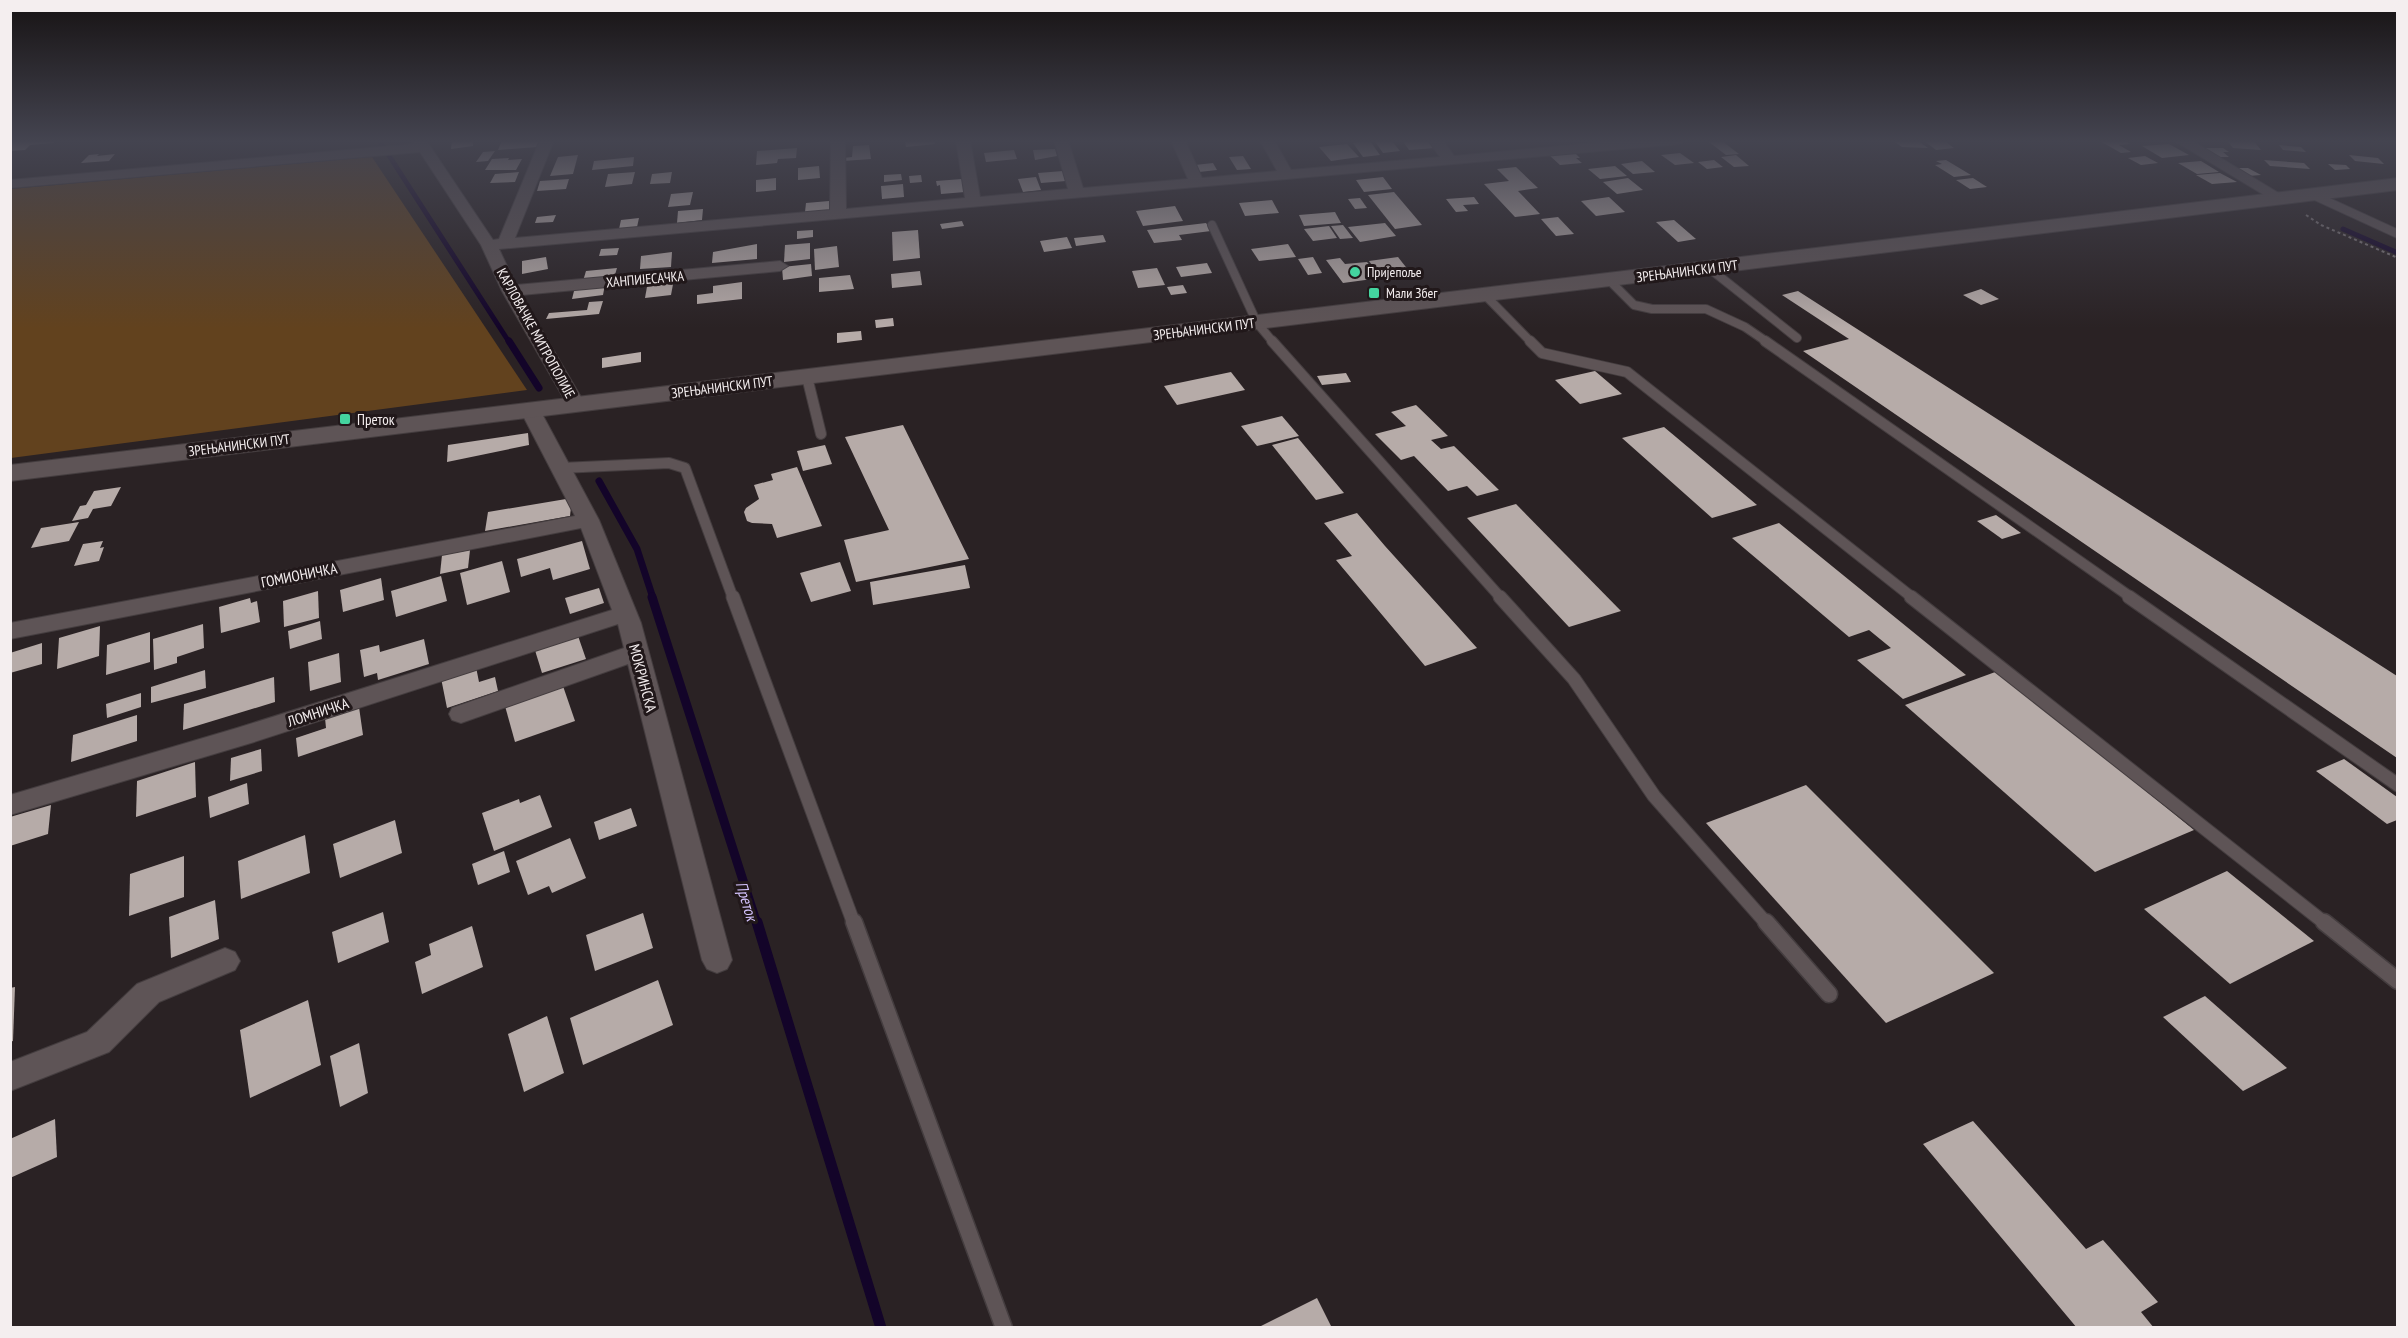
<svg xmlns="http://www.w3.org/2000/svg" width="2408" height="1338" font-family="'PT Sans Narrow',sans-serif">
<rect width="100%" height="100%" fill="#2a2224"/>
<polygon fill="#62421e" points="372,157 527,390 11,458 11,189"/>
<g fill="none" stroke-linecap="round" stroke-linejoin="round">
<g stroke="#130429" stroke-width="5">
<polyline points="379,140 509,342"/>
<polyline points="2343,229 2398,253"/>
</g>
<g stroke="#130429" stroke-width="7">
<polyline points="509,341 539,388"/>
<polyline points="599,481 637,549 653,598"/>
</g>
<polyline stroke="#130429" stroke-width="9" points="652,597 757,924"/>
<polyline stroke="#130429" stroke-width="11" points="757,922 881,1328"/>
</g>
<g fill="#b6aba8">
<polygon points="10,140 56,140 53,143 30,145 25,150 10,151"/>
<polygon points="452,140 473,140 473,146 451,149"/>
<polygon points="502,140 540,140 537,147 498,150"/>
<polygon points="905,140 934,140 935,144 906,147"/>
<polygon points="1374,140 1391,140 1400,151 1383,153"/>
<polygon points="1402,140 1429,140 1435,148 1409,150"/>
<polygon points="1892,140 1917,140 1928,148 1902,147"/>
<polygon points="1923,140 1943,140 1954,148 1936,150"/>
<polygon points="2123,140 2130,144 2119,145 2131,152 2121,153 2100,141"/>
<polygon points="2227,140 2253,140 2261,150 2233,148"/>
<polygon points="1370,141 1380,155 1363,157 1353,143"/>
<polygon points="1722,141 1739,154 1726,155 1709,142"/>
<polygon points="1347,144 1359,157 1331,161 1319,147"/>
<polygon points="2169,144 2189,155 2162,158 2142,146"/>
<polygon points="869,145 871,159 843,161 843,158 852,157 853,146"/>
<polygon points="2279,145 2301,147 2306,152 2283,150"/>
<polygon points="797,148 796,158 778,159 777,163 756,165 757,151"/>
<polygon points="2203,148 2223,148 2229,152 2223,152 2229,157 2217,157"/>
<polygon points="1055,149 1057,156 1035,160 1033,150"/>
<polygon points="1014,150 1017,159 986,162 984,153"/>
<polygon points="495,151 488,161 476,162 483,152"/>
<polygon points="1573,151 1580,158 1576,158 1582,163 1560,165 1548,154"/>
<polygon points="1680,153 1694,163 1675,165 1661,155"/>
<polygon points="99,154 97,156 115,154 109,161 81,163 89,155"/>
<polygon points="578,155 573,174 550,176 558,157"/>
<polygon points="1736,155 1749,166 1734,167 1721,157"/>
<polygon points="2349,155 2378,158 2384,164 2355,161"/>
<polygon points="1243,156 1251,169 1237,170 1229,157"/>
<polygon points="2145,156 2158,163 2141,165 2128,158"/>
<polygon points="634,157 633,166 592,170 594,161"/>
<polygon points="509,158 508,160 522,159 516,170 485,170 492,159"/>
<polygon points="1714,160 1723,167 1707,169 1698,162"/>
<polygon points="1946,160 1971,175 1954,177 1935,165 1942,164 1936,161"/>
<polygon points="2264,160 2304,163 2310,169 2270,166"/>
<polygon points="1642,161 1655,172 1633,174 1621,164"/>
<polygon points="2201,161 2219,172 2197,174 2178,163"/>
<polygon points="1213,163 1217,170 1199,172 1195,165"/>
<polygon points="2328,164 2346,165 2350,169 2335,170"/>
<polygon points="819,166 820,178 798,180 798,168"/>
<polygon points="1615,166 1627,176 1600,179 1588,169"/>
<polygon points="1516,167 1538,188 1518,191 1540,214 1515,217 1484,184 1509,181 1497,169"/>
<polygon points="2235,168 2248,168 2261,175 2248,176"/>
<polygon points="1063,171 1066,181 1041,183 1038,173"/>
<polygon points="519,172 515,182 490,183 495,174"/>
<polygon points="635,172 632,184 605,187 608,174"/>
<polygon points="672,172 670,183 650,184 652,174"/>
<polygon points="2220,173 2237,182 2212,184 2196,175"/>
<polygon points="901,174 902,180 884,182 884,175"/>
<polygon points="921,175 922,182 910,183 909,176"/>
<polygon points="1036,177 1041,190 1023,192 1018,179"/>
<polygon points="1383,177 1392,189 1364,192 1356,180"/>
<polygon points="776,178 776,190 756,192 756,180"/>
<polygon points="1628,178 1643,190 1617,194 1603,182"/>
<polygon points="1973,178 1987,187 1970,189 1956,180"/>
<polygon points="569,179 566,189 537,191 540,181"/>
<polygon points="962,179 965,192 941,194 940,185 937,186 936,181"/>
<polygon points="903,184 904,197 882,199 881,186"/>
<polygon points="693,192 690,205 668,207 671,194"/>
<polygon points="1394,192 1422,225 1395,229 1368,195"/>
<polygon points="1474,197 1479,204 1463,205 1468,211 1456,212 1446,199"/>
<polygon points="1609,197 1625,212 1596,216 1581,201"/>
<polygon points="1360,198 1367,208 1355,209 1348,199"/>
<polygon points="1272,200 1279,213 1245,216 1239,203"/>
<polygon points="829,201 829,210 805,212 806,203"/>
<polygon points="1175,206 1183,221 1143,226 1136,211"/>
<polygon points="703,209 702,220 677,223 678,211"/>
<polygon points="1335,212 1341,223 1304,226 1299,215"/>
<polygon points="556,215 553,222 535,223 537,217"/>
<polygon points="1558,217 1574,234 1556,236 1541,219"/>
<polygon points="639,218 637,227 619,229 621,220"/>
<polygon points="1674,220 1696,239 1678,242 1656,222"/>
<polygon points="962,221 964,226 942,229 940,224"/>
<polygon points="1206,223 1211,231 1179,235 1182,240 1154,243 1147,230"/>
<polygon points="1385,223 1396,236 1360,242 1348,227"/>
<polygon points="1343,225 1353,238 1340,239 1331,226"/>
<polygon points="1329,226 1337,238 1313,241 1304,229"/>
<polygon points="813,230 813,237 797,239 797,231"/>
<polygon points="918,230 920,258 893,261 892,232"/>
<polygon points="1103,235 1106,242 1076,246 1074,238"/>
<polygon points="1067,237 1072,248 1044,252 1040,241"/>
<polygon points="810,243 810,259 784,262 785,245"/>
<polygon points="757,244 757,259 712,263 713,252"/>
<polygon points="1288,244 1296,257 1259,261 1251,249"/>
<polygon points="837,246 839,267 815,270 814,249"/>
<polygon points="619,248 617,255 599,256 601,249"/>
<polygon points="672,252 671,267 640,269 641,256"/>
<polygon points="546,257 548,269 522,274 522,261"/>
<polygon points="1313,257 1322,273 1308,275 1298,259"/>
<polygon points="1398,257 1409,271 1379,275 1369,261"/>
<polygon points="1340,258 1345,264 1367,262 1380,278 1343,283 1326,260"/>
<polygon points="1207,263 1212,273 1181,277 1176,267"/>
<polygon points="811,264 812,276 783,280 782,267"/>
<polygon points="617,268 614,278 583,281 586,271"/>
<polygon points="1157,268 1165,285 1138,288 1132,271"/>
<polygon points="920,271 922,285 892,288 891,274"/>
<polygon points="850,275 854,289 819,292 819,278"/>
<polygon points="674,279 671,295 645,298 648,281"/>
<polygon points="742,282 742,299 697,304 697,295 713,293 713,286"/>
<polygon points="605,284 603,295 572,299 575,287"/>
<polygon points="1183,285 1187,293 1171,295 1167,287"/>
<polygon points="1981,289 1999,299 1981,305 1963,295"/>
<polygon points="1798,291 2397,676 2397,758 1803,351 1849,339 1782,295"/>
<polygon points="603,301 599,314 546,319 549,313 587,310 589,302"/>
<polygon points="893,318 894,326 876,328 875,320"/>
<polygon points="861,331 862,340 837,343 837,333"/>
<polygon points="641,352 641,362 602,368 602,358"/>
<polygon points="1595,371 1622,394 1580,404 1555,380"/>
<polygon points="1231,372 1245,390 1177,405 1164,386"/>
<polygon points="1346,373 1351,382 1322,385 1317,376"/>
<polygon points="1416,405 1448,436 1431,440 1441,449 1454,446 1499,490 1477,496 1467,486 1448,491 1414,456 1401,460 1375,434 1406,426 1391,412"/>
<polygon points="1282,416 1299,436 1257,446 1241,426"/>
<polygon points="903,425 969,559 856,582 844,540 889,530 845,437"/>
<polygon points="1664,427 1757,505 1712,518 1622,438"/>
<polygon points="528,433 529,445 447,462 448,445"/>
<polygon points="1298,438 1344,493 1316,500 1272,445"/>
<polygon points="825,445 832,464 803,471 797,451"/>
<polygon points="797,467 822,526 777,538 772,524 752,523 747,521 744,512 746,508 759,499 754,485 773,480 771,474"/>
<polygon points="121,487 111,506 93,509 88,518 72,521 80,506 86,505 94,491"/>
<polygon points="572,498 570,516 485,531 488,512"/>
<polygon points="1516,504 1621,611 1569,627 1467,518"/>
<polygon points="1357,513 1385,546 1477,648 1425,666 1336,560 1352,556 1324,523"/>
<polygon points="1996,515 2021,533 2002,539 1977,521"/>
<polygon points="79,522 69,541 31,548 41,528"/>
<polygon points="1779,523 1966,675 1903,699 1857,660 1891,648 1869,630 1849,637 1732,538"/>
<polygon points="103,541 100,548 104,547 99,561 74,566 83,544"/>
<polygon points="582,541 590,569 553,580 550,568 521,577 517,559"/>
<polygon points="470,550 468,568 440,574 442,555"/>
<polygon points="502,561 510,592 467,605 460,573"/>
<polygon points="840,562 851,591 811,602 800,573"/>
<polygon points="965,565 970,588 873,605 870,582"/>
<polygon points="441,576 447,601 396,617 391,591"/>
<polygon points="381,578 384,600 343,612 340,590"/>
<polygon points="599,588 604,603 570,614 565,598"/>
<polygon points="318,591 319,618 284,627 283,601"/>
<polygon points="250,598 251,603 257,601 260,622 221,633 219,607"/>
<polygon points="320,621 322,639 290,649 288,631"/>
<polygon points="203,624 204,648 177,657 177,663 154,670 153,639"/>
<polygon points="100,626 99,656 57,669 59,638"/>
<polygon points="150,632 150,662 106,675 107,645"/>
<polygon points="577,633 586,659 542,673 534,647"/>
<polygon points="424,639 429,664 378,680 377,673 364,677 360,650 379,645 380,652"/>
<polygon points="42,643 42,664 10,673 10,653"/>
<polygon points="339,653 341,682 310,691 308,662"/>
<polygon points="476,667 479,682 495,677 498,691 447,708 441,678"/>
<polygon points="205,670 206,688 151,703 151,687"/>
<polygon points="1998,671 2194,830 2095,872 1905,705"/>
<polygon points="274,677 275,702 183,730 184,704"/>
<polygon points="563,686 575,721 515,742 505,706"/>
<polygon points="141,693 141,707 107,718 106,704"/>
<polygon points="359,707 363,735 298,757 296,738 326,728 325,718"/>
<polygon points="137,715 137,741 71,762 73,735"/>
<polygon points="261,749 262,771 230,781 231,758"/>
<polygon points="2344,759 2397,797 2397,820 2387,824 2316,771"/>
<polygon points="195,762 196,797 136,817 137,781"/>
<polygon points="247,783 249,804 210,818 208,797"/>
<polygon points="1806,785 1994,973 1886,1023 1706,823"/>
<polygon points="540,795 552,827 494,851 482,813 519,799 520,803"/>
<polygon points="51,805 48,834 10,846 10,817"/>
<polygon points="631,808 637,826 599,840 594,822"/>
<polygon points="395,820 402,853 340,878 333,844"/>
<polygon points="305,835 310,873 241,899 238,861"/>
<polygon points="570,838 586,878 552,893 549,886 528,895 516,861"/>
<polygon points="504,851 510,872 478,885 472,864"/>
<polygon points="184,856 184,897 129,916 130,874"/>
<polygon points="2227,871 2314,941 2230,984 2144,909"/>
<polygon points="215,900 219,939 171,958 169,917"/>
<polygon points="383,912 389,942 338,963 332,932"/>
<polygon points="643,913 653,948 595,971 586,935"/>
<polygon points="472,926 483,967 422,994 415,962 431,955 429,944"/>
<polygon points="658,980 673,1025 583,1065 570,1018"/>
<polygon points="15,987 13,1041 10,1042 10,988"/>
<polygon points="2205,996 2287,1068 2243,1091 2163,1017"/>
<polygon points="308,1000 321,1065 250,1098 240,1030"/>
<polygon points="547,1016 564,1073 524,1092 508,1034"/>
<polygon points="359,1043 368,1093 340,1107 330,1056"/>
<polygon points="55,1119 57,1157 10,1178 10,1139"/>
<polygon points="1973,1121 2086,1249 2103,1240 2158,1302 2141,1312 2154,1328 2077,1328 1923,1144"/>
<polygon points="1317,1298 1332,1328 1257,1328"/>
</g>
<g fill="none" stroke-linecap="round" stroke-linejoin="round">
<g stroke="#443d3f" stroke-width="10">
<g id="lane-far3">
<polyline points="2311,194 2398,234"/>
<polyline points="1212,225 1257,323 1273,342"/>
<polyline points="1709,268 1797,338"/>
<polyline points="1609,280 1634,305 1652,309 1706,309 1745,327 1767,342"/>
<polyline points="1485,295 1531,342"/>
</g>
</g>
<g stroke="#443d3f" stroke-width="12">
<g id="lane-far2">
<polyline points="1272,341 1501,598"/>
<polyline points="1530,341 1542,353 1627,372 1913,598"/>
<polyline points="1765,341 2132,598"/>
<polyline points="807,377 821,434"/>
<polyline points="561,468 669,463 685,468 733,598"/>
</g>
</g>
<g stroke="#443d3f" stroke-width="15">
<g id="lane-far1">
<polyline points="733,597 854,924"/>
<polyline points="1500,597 1574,679 1654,796 1767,924"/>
<polyline points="1911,597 2326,924"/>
<polyline points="2129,597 2398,785"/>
</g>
</g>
<g stroke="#443d3f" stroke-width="19">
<g id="lane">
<polyline points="854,922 1004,1328"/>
<polyline points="1766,922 1829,994"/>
<polyline points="2324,922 2398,981"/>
</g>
</g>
<g stroke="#443d3f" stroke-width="2">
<g id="street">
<polygon points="412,140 426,140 493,240 499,239 540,140 554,140 515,238 830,210 831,140 845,140 846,209 965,198 956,140 970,140 980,197 1068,189 1054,140 1068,140 1083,188 1188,179 1171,140 1185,140 1202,178 1277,171 1260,140 1274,140 1291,170 1440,157 1428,140 1443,140 1454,156 1626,140 1686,140 1679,144 499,249 516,285 780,261 788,266 780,271 521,295 585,404 583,408 569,408 567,404 502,291 481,245 420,152 10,188 10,180 414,144"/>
<polygon points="2173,140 2191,140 2287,198 2279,203 2274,201"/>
<polygon points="530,404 537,406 540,410 599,520 641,623 732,960 727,969 717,973 707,969 702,960 628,664 461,723 452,720 449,714 452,708 624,648 618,624 251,743 10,815 10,795 237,728 612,610 581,528 10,639 10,623 575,516 520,410 523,406"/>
<polygon points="225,948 235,952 240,961 235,970 159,1002 109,1052 10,1091 10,1062 87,1032 137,984"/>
</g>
</g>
<g stroke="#443d3f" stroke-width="2">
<polygon id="secondary" points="2398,178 2398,190 10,481 10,465"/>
</g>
<polyline stroke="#7f787a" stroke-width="2" stroke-dasharray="3 3" stroke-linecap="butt" points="2306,215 2321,225 2398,258"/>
<use href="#lane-far3" stroke="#5e5456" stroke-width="8"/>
<use href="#lane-far2" stroke="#5e5456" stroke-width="10"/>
<use href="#lane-far1" stroke="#5e5456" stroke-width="13"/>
<use href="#lane" stroke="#5e5456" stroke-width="16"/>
<use href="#street" fill="#5e5456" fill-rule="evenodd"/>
<use href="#secondary" fill="#5e5456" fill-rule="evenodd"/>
</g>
<linearGradient id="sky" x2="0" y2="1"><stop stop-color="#171314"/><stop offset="0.43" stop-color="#444450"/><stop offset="1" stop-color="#444450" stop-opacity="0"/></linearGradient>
<rect width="2408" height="328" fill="url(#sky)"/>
<g fill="#44d49f" stroke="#21181a" stroke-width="2">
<circle cx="1355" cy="272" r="6"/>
<rect x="1368" y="287" width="12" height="12" rx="3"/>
<rect x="339" y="413" width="12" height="12" rx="3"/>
</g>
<g text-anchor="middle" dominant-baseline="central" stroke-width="6" stroke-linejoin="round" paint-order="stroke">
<g font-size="14" fill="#f4eeef" stroke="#21181a">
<text transform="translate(1687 271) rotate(-7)">ЗРЕЊАНИНСКИ ПУТ</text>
<text transform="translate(645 279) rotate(-5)">ХАНПИЈЕСАЧКА</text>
<text transform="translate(1204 329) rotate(-7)">ЗРЕЊАНИНСКИ ПУТ</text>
<text transform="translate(536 333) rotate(61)">КАРЛОВАЧКЕ МИТРОПОЛИЈЕ</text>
<text transform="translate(722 387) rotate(-7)">ЗРЕЊАНИНСКИ ПУТ</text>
<text transform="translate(239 445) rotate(-7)">ЗРЕЊАНИНСКИ ПУТ</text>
</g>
<g font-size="14" fill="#f4eeef" stroke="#21181a" text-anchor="start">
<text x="1367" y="272">Пријепоље</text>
<text x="1386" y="293">Мали Збег</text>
</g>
<g font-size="15" fill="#f4eeef" stroke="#21181a" text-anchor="start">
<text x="357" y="419">Преток</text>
</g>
<g font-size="15" fill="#f4eeef" stroke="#21181a">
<text transform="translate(299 575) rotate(-11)">ГОМИОНИЧКА</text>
<text transform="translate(643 678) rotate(75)">МОКРИНСКА</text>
<text transform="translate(318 712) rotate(-18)">ЛОМНИЧКА</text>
</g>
<g font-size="16" font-style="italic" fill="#d5c4ff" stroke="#21181a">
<text transform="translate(747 901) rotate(73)">Преток</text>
</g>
</g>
<rect width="2408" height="1338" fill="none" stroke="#f4eeef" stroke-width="24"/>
</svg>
